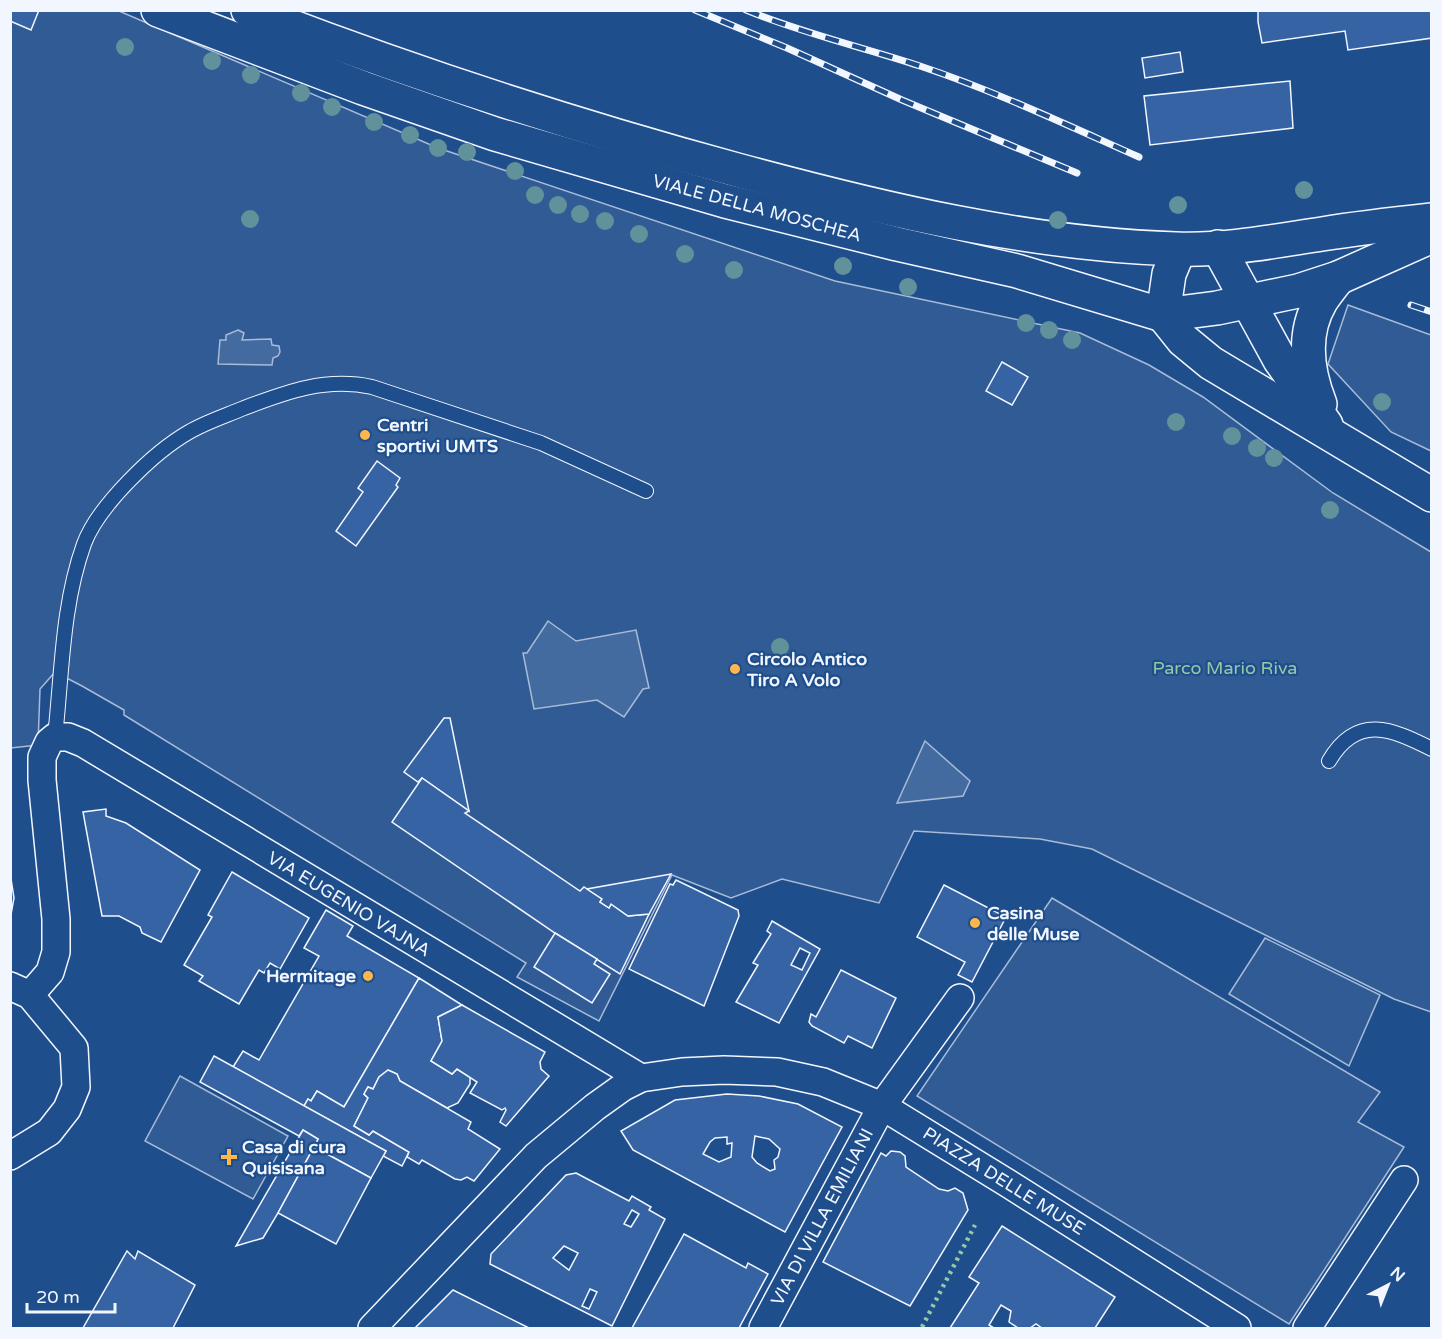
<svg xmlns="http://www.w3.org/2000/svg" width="1442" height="1339" font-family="'Varela Round',sans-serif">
<rect width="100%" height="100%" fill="#1f4e8c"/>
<g fill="#305b95" stroke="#a8bbd7" stroke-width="1.5">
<polygon points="11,11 119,11 438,148 835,281 1080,333 1149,365 1203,397 1333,493 1431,552 1431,1012 1394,999 1092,849 1040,839 914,831 879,903 782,879 731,898 672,875 599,1021 517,977 526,963 124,715 124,710 82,686 55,672 40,689 38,745 11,748"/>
<polygon points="1348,305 1431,335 1431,451 1391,432 1328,364"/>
<polygon points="1052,898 1380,1092 1358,1122 1404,1147 1289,1324 917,1096"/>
<polygon points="1265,938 1380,995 1349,1066 1229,994"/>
<polygon points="180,1076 288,1136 253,1199 145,1141"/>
</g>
<g fill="#446ba0" stroke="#a8bbd7" stroke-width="1.5">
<polygon points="238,330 244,333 242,340 271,339 272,345 279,346 280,352 278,356 273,358 272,365 218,364 220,340 226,340 226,335"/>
<polygon points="548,621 576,641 636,630 649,688 643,689 624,717 597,700 534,709 523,653 527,653"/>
<polygon points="925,741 970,781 963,796 897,803"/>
</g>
<g fill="#3563a3" stroke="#f2f6ff" stroke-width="1.5" fill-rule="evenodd">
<polygon points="10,10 39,10 31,30 10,21"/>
<polygon points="1432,10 1432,38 1348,50 1345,31 1262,43 1258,22 1258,11 1262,10"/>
<polygon points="1180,52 1183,72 1145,78 1142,58"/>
<polygon points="1290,81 1293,128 1150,145 1144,96"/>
<polygon points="1002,362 1028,377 1012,405 986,391"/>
<polygon points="377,461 400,478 396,485 398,487 356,546 336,531 363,492 358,488"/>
<polygon points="444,718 450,718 469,811 422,778 418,782 404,772"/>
<polygon points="422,778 469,811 465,813 580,891 584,887 602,899 600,902 609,908 611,904 628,916 649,914 620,974 555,933 392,822"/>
<polygon points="106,809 106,816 126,823 200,870 161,942 142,933 140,927 119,916 102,916 83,812"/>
<polygon points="10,872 14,898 10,920"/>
<polygon points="232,872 309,918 280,969 270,963 264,973 259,970 239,1004 199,981 203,976 184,965 212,917 208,915"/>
<polygon points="671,874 649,914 628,916 611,904 609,908 600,902 602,899 587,889"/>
<polygon points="676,880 738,910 739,916 704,1006 629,969 670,884 673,885"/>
<polygon points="944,885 1006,917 972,982 958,975 965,962 917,937"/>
<polygon points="326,910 353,926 347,936 419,978 344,1107 317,1091 311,1101 308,1099 304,1106 233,1067 243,1051 259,1060 319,956 304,948"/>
<path d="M772 921 820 949 779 1023 736 1002 758 965 753 963 771 934 767 931ZM800 948 810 953 802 970 791 965Z"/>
<polygon points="555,933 597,959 594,964 610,974 592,1003 534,967"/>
<polygon points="841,970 896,998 872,1048 848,1036 844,1043 812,1026 809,1022 811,1014 816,1017"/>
<polygon points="419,978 462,1005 438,1017 442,1041 431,1061 452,1074 457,1069 470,1077 470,1084 458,1103 447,1108 400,1081 397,1074 388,1070 379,1077 373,1089 368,1087 364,1094 368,1098 354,1126 369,1135 373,1131 409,1152 402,1166 383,1156 386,1151 304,1106 308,1099 311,1101 317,1091 344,1107"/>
<polygon points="462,1005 545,1052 540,1062 541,1069 549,1076 506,1126 500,1122 506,1110 505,1108 502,1110 470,1093 477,1082 457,1069 452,1074 431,1061 442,1041 438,1017"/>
<polygon points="214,1056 386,1151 371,1178 314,1147 318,1139 303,1130 299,1136 200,1082"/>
<polygon points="388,1070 397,1074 400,1081 471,1122 468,1129 500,1149 474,1181 467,1177 461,1180 455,1179 422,1160 419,1164 407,1157 409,1152 373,1131 369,1135 354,1126 368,1098 364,1094 368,1087 373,1089 379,1077"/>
<path d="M727 1094 759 1096 798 1104 842 1127 785 1232 633 1150 621 1131 675 1100ZM755 1136 769 1139 780 1149 778 1157 774 1160 775 1169 770 1171 757 1163 752 1157ZM727 1137V1144L732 1143 731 1157 719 1162 703 1154 710 1142 715 1138Z"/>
<polygon points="303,1130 318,1139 278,1213 263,1238 236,1246"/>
<polygon points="314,1147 371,1178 336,1244 278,1213"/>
<polygon points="891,1151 900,1152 905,1156 906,1167 939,1189 948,1191 955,1188 963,1193 968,1210 910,1306 823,1262 881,1153 886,1156"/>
<path d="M576 1173 629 1201 632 1196 651 1207 649 1210 665 1219 612 1326 490 1264 491 1254 566 1175ZM632 1210 639 1214 631 1227 624 1224ZM564 1246 578 1253 569 1270 553 1258ZM590 1289 597 1292 589 1309 582 1306Z"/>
<polygon points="1002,1226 1115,1297 1095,1328 1042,1328 1036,1324 1030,1328 1018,1328 1009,1322 1011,1311 1001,1305 989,1325 994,1328 950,1328 979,1283 969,1277"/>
<polygon points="684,1234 746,1268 748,1263 768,1274 739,1328 632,1328"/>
<polygon points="127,1251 135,1259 138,1251 195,1285 173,1328 83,1328"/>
<polygon points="453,1290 529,1328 415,1328"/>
</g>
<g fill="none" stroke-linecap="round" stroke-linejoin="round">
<g stroke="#f2f6ff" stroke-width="16">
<g id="service">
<path d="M55 737C62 673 62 605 84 544 98 506 154 452 189 432 206 422 225 416 244 408 286 392 326 377 372 387L541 443 646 491"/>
<path d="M1329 761C1357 713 1392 729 1432 749"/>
</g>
</g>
<g stroke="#f2f6ff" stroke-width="30">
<g id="minor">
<polyline points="10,986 30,995 74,1048 76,1087 67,1109 49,1132 10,1156"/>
<polyline points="30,995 50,972 56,952 56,919 42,780 42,757 49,742 55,737 68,737 83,743 641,1078"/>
<polyline points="372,1328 536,1156 595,1107 623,1087 641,1078 682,1072 724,1070 777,1072 823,1082 882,1106 1009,1184 1237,1328"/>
<polyline points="763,1328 882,1106 960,998"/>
<polyline points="1307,1328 1404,1180"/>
</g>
</g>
<g stroke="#f2f6ff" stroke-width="36">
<g id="tertiary">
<polyline points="1218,247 1280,360 1326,425"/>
<polyline points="1179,250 1169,274 1163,315 1183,340 1211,363 1432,495"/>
<path d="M1320 404C1307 371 1302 333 1321 301 1326 293 1332 286 1338 278"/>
</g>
</g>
<g stroke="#f2f6ff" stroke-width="36">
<g id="secondary">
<polyline points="158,10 363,88 495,134 725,201 897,244 1017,271 1163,315 1217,308 1298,291 1338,278 1432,236"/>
<path d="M248 10C409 72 571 125 737 170 881 209 1027 244 1176 249 1224 251 1275 241 1322 234 1359 228 1395 224 1432 220"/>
</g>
</g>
<use href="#service" stroke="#1f4e8c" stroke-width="14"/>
<use href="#minor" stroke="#1f4e8c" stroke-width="27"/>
<use href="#tertiary" stroke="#1f4e8c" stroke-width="33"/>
<use href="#secondary" stroke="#1f4e8c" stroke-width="33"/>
<g stroke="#f2f6ff" stroke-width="7">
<g id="rail">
<polyline points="695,10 787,48 902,100 1077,173"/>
<path d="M746 10C802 33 862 47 920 66 995 91 1067 125 1139 157"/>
<polyline points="1411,305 1432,312"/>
</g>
</g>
<use href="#rail" stroke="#1f4e8c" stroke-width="4.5" stroke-dasharray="14" stroke-linecap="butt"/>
<polyline stroke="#97c8a6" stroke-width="4.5" stroke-dasharray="3 4.5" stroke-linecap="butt" points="922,1327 975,1225"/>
</g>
<g fill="#61919a">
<circle cx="125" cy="47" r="9"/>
<circle cx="212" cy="61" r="9"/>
<circle cx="251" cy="75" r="9"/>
<circle cx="301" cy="93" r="9"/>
<circle cx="332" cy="107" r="9"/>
<circle cx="374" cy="122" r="9"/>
<circle cx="410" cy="135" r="9"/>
<circle cx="438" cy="148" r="9"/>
<circle cx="467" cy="152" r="9"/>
<circle cx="515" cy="171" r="9"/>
<circle cx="1304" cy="190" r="9"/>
<circle cx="535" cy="195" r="9"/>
<circle cx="558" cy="205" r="9"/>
<circle cx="1178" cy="205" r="9"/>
<circle cx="580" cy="214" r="9"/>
<circle cx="250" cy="219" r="9"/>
<circle cx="1058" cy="220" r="9"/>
<circle cx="605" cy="221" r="9"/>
<circle cx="639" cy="234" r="9"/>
<circle cx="685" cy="254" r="9"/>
<circle cx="843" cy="266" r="9"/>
<circle cx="734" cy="270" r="9"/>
<circle cx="908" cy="287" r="9"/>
<circle cx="1026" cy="323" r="9"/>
<circle cx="1049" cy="330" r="9"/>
<circle cx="1072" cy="340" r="9"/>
<circle cx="1382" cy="402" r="9"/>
<circle cx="1176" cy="422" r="9"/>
<circle cx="1232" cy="436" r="9"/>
<circle cx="1257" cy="448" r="9"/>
<circle cx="1274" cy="458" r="9"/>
<circle cx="1330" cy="510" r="9"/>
<circle cx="780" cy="647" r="9"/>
</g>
<g fill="#ffb74d" stroke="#1f4e8c" stroke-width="2">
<circle cx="365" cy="435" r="6"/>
<circle cx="735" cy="669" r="6"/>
<circle cx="975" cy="923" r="6"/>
<circle cx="368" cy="976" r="6"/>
<path d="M226 1148h6v6h6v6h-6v6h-6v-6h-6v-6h6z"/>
</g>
<g text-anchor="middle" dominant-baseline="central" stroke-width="4.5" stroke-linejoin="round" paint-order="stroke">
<g font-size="18" fill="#f2f6ff" stroke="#1f4e8c">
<text transform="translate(757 208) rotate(15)">VIALE DELLA MOSCHEA</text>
<text transform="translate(349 904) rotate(31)">VIA EUGENIO VAJNA</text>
<text transform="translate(1004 1181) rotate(32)">PIAZZA DELLE MUSE</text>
<text transform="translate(822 1217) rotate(-62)">VIA DI VILLA EMILIANI</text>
</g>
<g font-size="18" font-weight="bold" fill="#f2f6ff" stroke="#1f4e8c" text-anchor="start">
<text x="377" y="425">Centri<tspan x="377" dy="21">sportivi UMTS</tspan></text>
<text x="747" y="659">Circolo Antico<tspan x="747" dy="21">Tiro A Volo</tspan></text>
<text x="987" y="913">Casina<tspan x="987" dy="21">delle Muse</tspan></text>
<text x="356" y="976" text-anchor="end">Hermitage</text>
<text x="242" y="1147">Casa di cura<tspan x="242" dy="21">Quisisana</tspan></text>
</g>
<g font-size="18" fill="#97c8a6" stroke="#1f4e8c">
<text x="1225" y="668">Parco Mario Riva</text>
</g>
</g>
<rect width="1442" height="1339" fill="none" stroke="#f2f6ff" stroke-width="24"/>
<g transform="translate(1388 1285) rotate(42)" stroke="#1f4e8c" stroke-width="4.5" paint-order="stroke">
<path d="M0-4.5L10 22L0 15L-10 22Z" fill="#f2f6ff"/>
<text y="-9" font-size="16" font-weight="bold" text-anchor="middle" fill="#f2f6ff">N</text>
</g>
<path d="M27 1303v9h88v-9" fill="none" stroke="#f2f6ff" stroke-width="3"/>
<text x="36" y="1303" font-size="18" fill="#f2f6ff" stroke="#1f4e8c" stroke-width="4.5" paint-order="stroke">20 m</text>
</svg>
